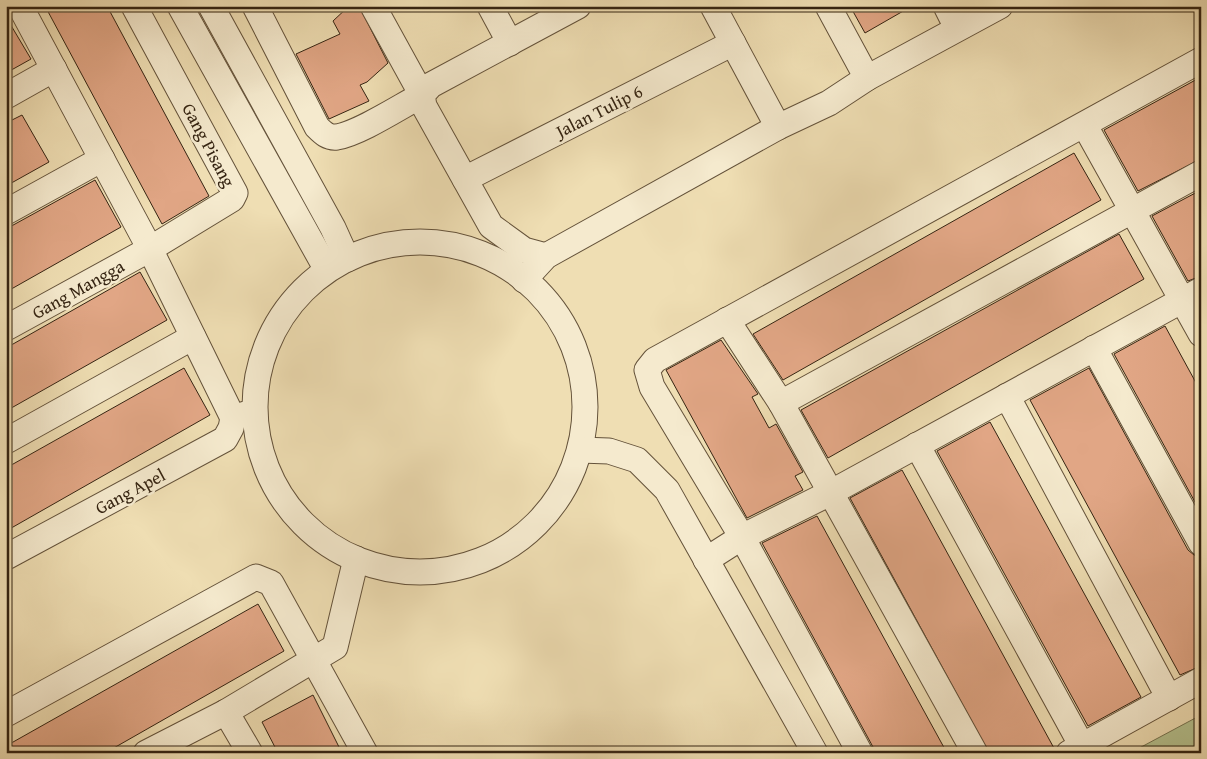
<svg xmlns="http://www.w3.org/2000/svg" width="1207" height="759" font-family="'Gentium Book Plus',serif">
<rect width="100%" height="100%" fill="#efdeb3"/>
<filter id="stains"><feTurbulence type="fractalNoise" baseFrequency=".004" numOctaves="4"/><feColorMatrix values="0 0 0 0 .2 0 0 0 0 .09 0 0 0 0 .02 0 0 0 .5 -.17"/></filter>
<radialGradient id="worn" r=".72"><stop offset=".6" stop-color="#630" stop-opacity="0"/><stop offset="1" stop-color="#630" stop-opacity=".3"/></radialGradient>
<polygon fill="#b5c28f" stroke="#757350" points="1201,715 1201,753 1130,753"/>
<g fill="#e1a685" stroke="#352412">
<polygon points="45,6 107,6 209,196 162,224"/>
<polygon points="349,6 359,6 388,63 367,82 360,85 369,101 329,119 296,54 340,34 333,21"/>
<polygon points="850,6 912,6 865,33"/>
<polygon points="6,17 31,59 6,73"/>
<polygon points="1201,77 1201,159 1138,191 1104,130"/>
<polygon points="22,115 49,162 6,186 6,123"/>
<polygon points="1074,153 1101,200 783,380 753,334"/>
<polygon points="95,180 121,227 6,292 6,229"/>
<polygon points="1201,190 1201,276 1188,281 1152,216"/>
<polygon points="1119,234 1144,279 828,458 801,410"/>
<polygon points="140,272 167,320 6,411 6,348"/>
<polygon points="1165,326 1201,392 1201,513 1114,354"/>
<polygon points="721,340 758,394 752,397 769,428 776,424 803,472 795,476 803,490 747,518 666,370"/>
<polygon points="184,368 210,415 6,531 6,468"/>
<polygon points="1089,368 1188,550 1194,555 1201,557 1201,666 1180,675 1030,400"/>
<polygon points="990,422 1141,697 1088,726 937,451"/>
<polygon points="902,470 1055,750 1055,753 989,753 850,498"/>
<polygon points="817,516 857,589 947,753 876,753 873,747 762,543"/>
<polygon points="258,604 284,651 105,753 6,753 6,746"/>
<polygon points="313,695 342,753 278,753 262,722"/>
</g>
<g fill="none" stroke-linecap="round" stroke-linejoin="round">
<g stroke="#64523a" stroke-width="27">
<g id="street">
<polyline points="20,6 150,249 233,418"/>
<polyline points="180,6 327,270"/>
<polyline points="211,6 333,228 347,259"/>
<path d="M255 6 317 127C323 133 328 138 337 137 360 133 401 106 422 95L373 6"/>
<polyline points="490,6 510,43"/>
<polyline points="713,6 778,127"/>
<polyline points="828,6 867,78"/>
<polyline points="946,6 957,28"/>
<polyline points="6,96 54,69"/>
<polyline points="1085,126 1201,334"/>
<polyline points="465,179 733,43"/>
<polyline points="6,212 102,159"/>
<circle cx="420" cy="407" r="165"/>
<polyline points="546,256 524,250 491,226 424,106 422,95 431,85 578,6"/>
<polyline points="524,280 546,256 778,127 829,103 867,78 1000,6"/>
<polyline points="727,320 781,403 975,753"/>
<polyline points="6,328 150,249 232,199 235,193 134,6"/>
<polyline points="1094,348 1201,543"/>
<polyline points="1007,396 1169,698"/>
<polyline points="781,403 1201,173"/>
<polyline points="6,441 193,337"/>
<polyline points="917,445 1082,746"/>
<polyline points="580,450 609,451 637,460 667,490 815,753"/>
<polyline points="6,557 225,439 231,428 233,418 249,413"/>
<polyline points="706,560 742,537 830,493 1201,290"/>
<polyline points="226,712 250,753"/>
<polyline points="6,714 256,577 271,583 365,753"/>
<polyline points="146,753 226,712 335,647 356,559"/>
<polyline points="860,753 742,537 652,387 647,370 655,360 1201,60"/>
<polyline points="1069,753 1201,680"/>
</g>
</g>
<use href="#street" stroke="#f5eace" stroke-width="25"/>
</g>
<g text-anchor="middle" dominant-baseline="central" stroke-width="5" stroke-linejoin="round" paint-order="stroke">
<g font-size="18" fill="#352412" stroke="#f5eace">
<text transform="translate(599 111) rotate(-27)">Jalan Tulip 6</text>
<text transform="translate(209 145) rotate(62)">Gang Pisang</text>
<text transform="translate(78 289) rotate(-29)">Gang Mangga</text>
<text transform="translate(130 491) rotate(-28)">Gang Apel</text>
</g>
</g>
<rect width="1207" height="759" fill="none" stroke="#efdeb3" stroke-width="25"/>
<rect x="8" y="8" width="1192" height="744" fill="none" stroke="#352412" stroke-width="2.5"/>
<rect x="12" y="12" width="1182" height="734" fill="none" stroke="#352412"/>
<rect width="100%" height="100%" filter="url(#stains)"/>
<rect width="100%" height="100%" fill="url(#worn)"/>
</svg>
